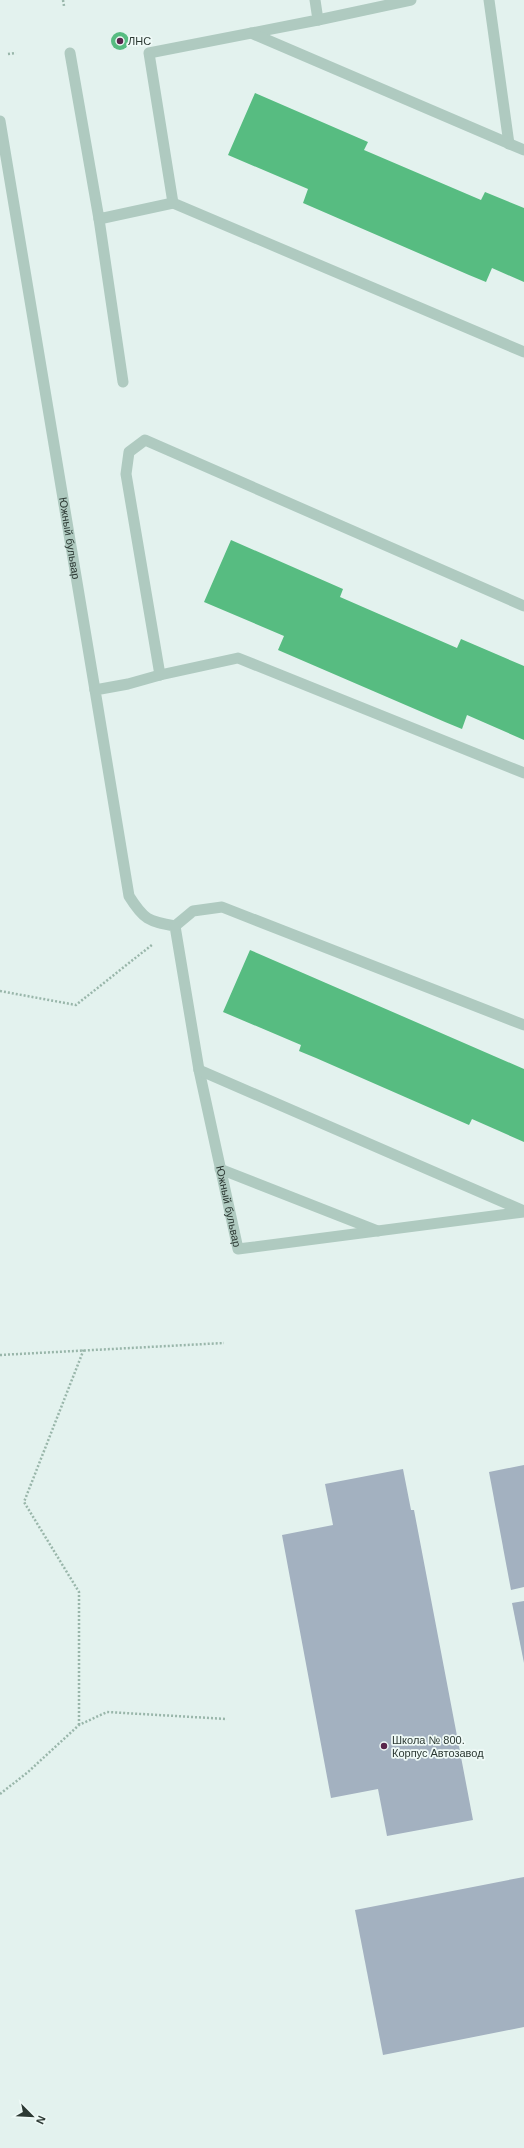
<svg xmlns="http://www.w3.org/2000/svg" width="524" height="2148" font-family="Helvetica,sans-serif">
<rect width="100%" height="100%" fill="#e3f2ee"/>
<g fill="#a3b1c0">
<polygon points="524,1465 524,1587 511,1590 489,1472"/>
<polygon points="403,1469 411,1510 414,1510 473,1820 387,1836 378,1789 331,1798 282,1535 333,1525 325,1484"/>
<polygon points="524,1601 524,1663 512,1603"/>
<polygon points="524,1877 524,2027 383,2055 355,1910"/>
</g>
<g fill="#57bc81">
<circle cx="120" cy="41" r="9"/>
<polygon points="255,93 368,142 364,150 481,200 485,192 524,208 524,282 492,268 486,282 469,275 303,203 308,189 228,155"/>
<polygon points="231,540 343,589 340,597 457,648 461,639 524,666 524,740 467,715 462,729 445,722 278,650 284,636 204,602"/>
<polygon points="250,950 524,1069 524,1142 472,1119 469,1125 316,1058 299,1051 301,1045 223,1012"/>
</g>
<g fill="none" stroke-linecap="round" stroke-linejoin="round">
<g stroke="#99b6aa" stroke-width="2.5" stroke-dasharray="2 2" stroke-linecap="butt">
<polyline points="63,0 64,6"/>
<polyline points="8,54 16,53"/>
<polyline points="0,991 76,1005 153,944"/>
<polyline points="0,1355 224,1343"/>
<polyline points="79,1725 79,1592 24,1502 84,1349"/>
<polyline points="0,1794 28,1772 79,1725 107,1712 227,1719"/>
</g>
<g stroke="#afcac0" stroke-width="11">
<polyline points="315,0 318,20 149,53 173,203 524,352"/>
<polyline points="489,0 509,144"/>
<polyline points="318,20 411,0"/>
<polyline points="251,33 524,150"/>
<polyline points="70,53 99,219 173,203"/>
<polyline points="99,219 123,382"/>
<polyline points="160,675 126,474 129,452 145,440 524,606"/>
<path id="s1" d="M524 773 238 658 160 675 128 684 95 690 129 896C144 920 148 921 175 926L199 1070 238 1249 524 1212"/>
<polyline points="175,926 193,911 222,907 524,1025"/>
<polyline points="199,1070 524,1211"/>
<polyline points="220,1169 378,1231"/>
</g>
<path stroke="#afcac0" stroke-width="11" id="s2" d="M0 121 95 690"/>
</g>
<g fill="#58254b" stroke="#effaf7" stroke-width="1.5">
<circle cx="120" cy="41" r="4"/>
<circle cx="384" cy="1746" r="4"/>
</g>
<g text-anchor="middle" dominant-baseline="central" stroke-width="3.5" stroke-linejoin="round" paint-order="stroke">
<g font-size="11" fill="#2c3933" stroke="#effaf7" text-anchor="start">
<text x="128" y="41">ЛНС</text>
<text x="392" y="1740">Школа № 800.<tspan x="392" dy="13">Корпус Автозавод</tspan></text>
</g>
<g font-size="11" fill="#2c3933" stroke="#effaf7">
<text stroke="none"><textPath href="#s2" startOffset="423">Южный бульвар</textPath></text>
<text stroke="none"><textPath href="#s1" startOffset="1007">Южный бульвар</textPath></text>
</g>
</g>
<g transform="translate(32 2116) rotate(114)" stroke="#effaf7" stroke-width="3" paint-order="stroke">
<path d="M0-3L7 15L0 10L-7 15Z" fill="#2c3933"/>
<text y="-6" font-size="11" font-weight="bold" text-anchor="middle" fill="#2c3933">N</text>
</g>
</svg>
